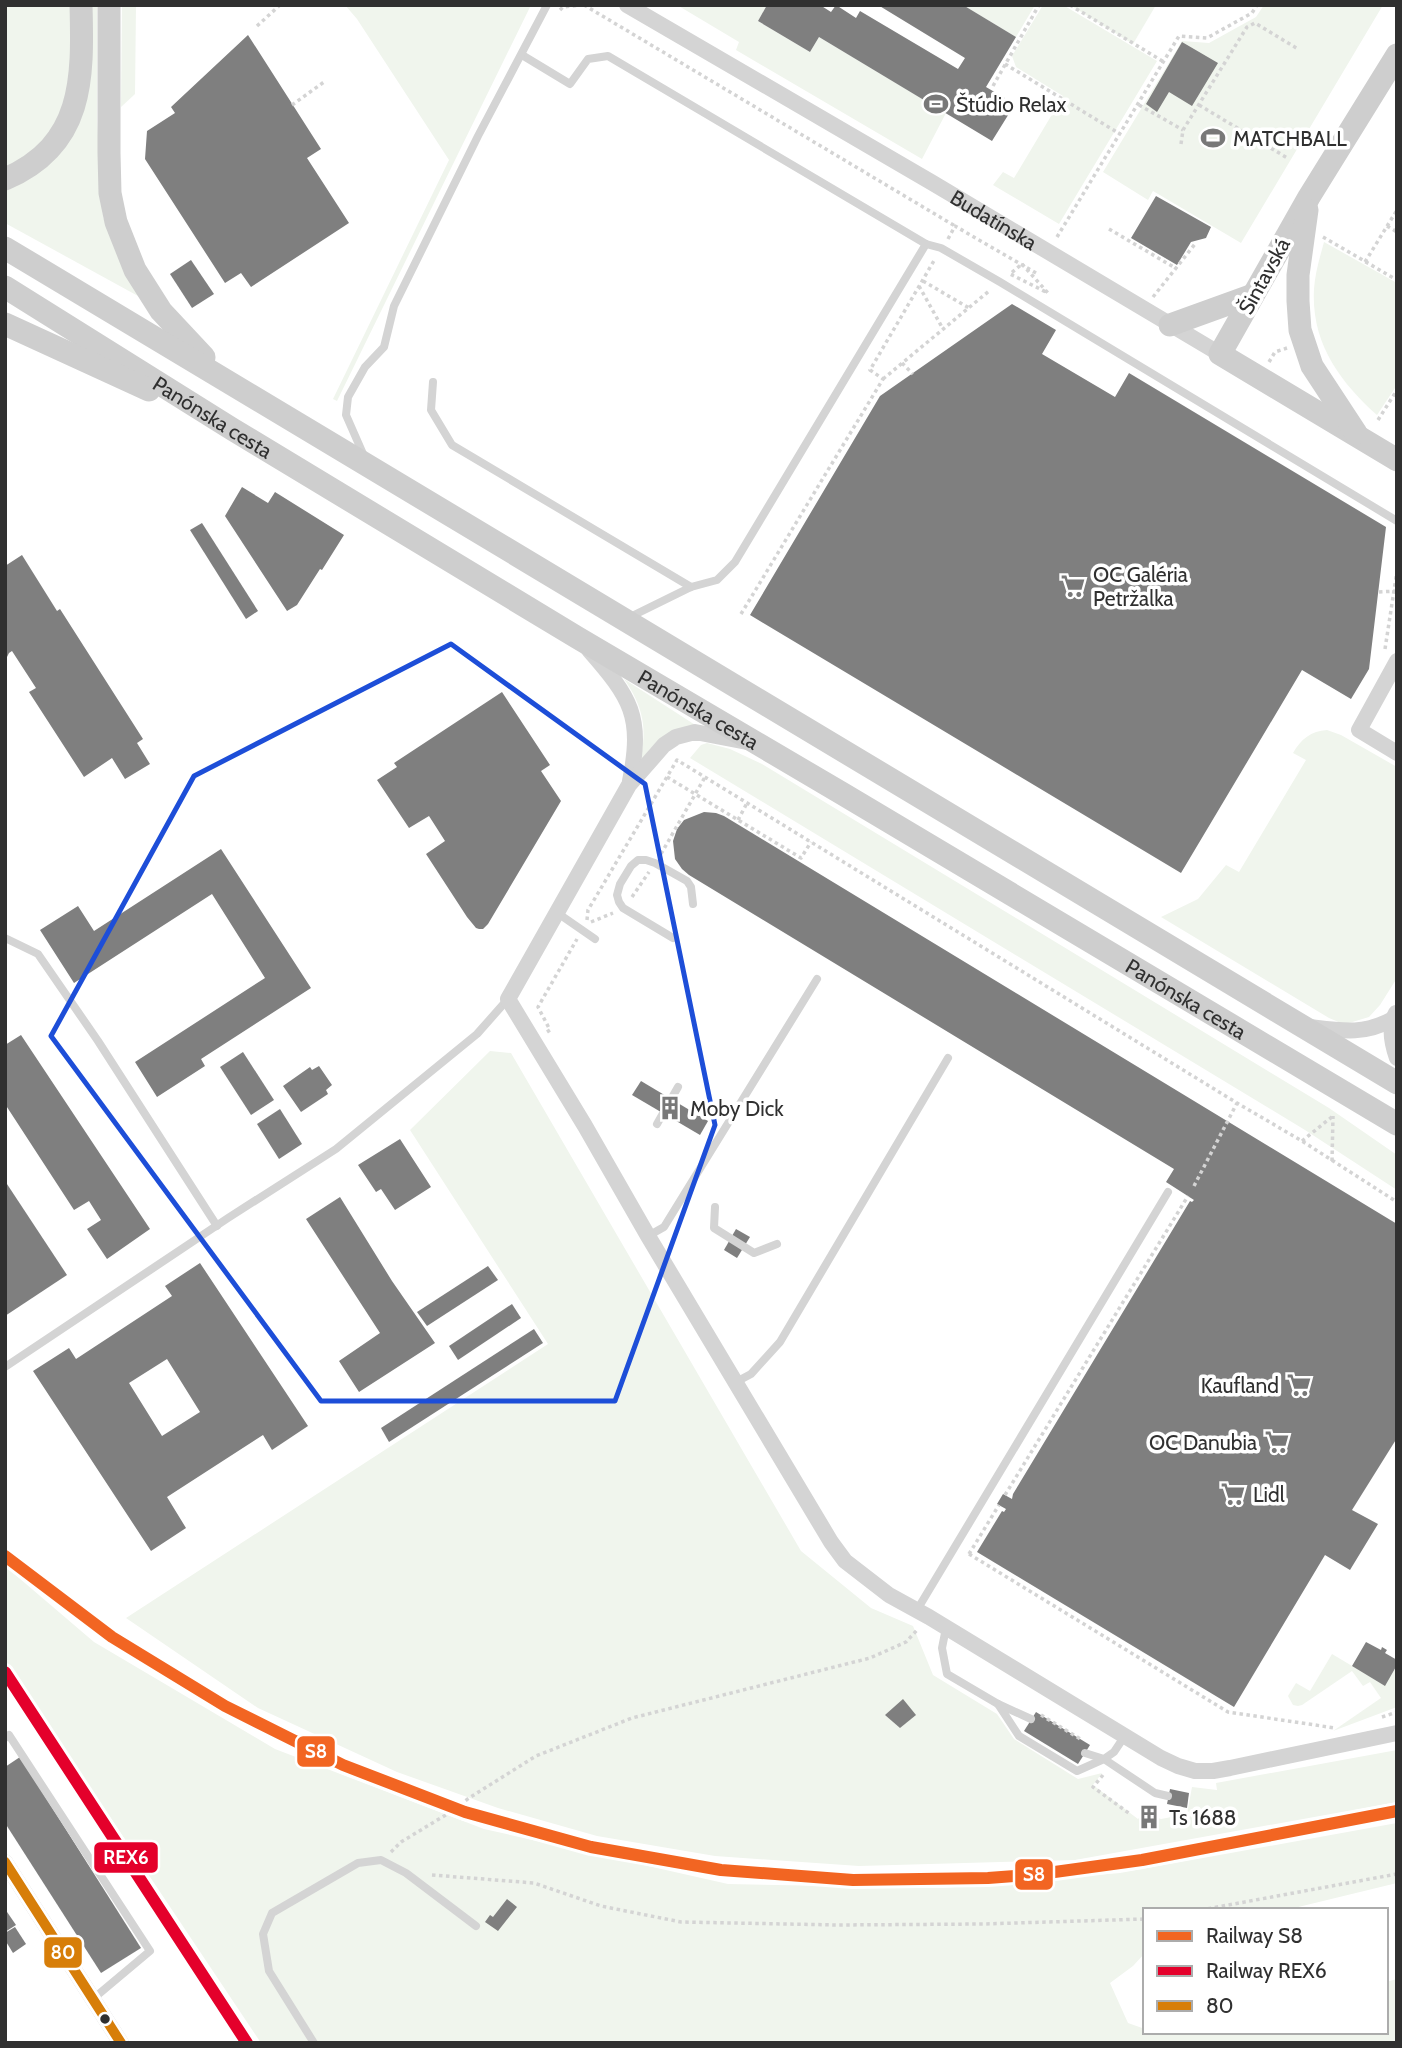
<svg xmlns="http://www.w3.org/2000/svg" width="1402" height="2048" font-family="Cabin,sans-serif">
<rect width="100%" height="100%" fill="#fff"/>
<g fill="#f0f5ed">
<polygon points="5,5 97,5 97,120 103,217 138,296 5,223"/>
<polygon points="122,5 136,5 135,94 121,107"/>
<polygon points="345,5 531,5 337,401 333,399 449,160 357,19"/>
<polygon points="677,5 767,5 758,21 810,52 819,37 946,113 922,159 736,50 739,42"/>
<polygon points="963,5 1035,5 1016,37"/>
<polygon points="1043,5 1063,5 1157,61 1059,224 993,185 1003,172 1014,178 1063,96 1016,67 1012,56"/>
<polygon points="1070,5 1156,5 1133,44"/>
<polygon points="1264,5 1383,5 1241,243 1153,191 1148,200 1103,172 1182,41 1209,43 1256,17"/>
<path d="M1324 242 1397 283V315L1395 317 1397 319V368L1395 388 1377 415C1339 381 1311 342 1314 289 1315 273 1320 257 1324 242Z"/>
<path d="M624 679 703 730 651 748 640 761C648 729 643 706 624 679Z"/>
<path d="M1327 730 1341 735 1397 767V978L1380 1005 1369 1017 1349 1023H1341L1329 1018 1161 917 1198 899 1226 865 1239 872 1306 760 1293 753C1301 739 1311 731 1327 730Z"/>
<polygon points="707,743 730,749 762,764 1329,1108 1397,1155 1397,1190 1305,1130 690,758 701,745"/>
<polygon points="490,1051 511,1053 801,1551 871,1608 913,1626 933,1675 997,1714 1014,1739 1078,1779 1102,1773 1093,1785 1138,1819 1142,1815 1151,1822 1155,1817 1161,1819 1187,1814 1192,1787 1217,1790 1216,1783 1397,1750 1397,1802 1075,1860 859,1866 715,1856 597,1836 498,1808 397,1772 258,1708 126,1618 548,1344 410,1130"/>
<polygon points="5,1566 94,1642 275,1749 484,1829 728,1884 943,1888 1120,1873 1397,1823 1397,1883 1286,1910 1145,1910 1145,1953 1133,1966 1110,1983 1128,2023 1145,2029 1145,2032 1386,2032 1386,1982 1397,1979 1397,2043 261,2043 5,1660"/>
<polygon points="1332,1654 1384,1685 1397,1666 1397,1707 1333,1731 1381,1698 1370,1682 1363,1686 1352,1671 1302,1705 1298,1706 1293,1705 1288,1696 1296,1683 1310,1691"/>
</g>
<g fill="#7f7f7f" fill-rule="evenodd">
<polygon points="767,5 820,5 831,12 836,5 856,18 860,11 958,69 965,58 878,5 963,5 1016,37 986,87 1015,104 992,141 819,37 810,52 758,21"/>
<polygon points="248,35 321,149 307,158 349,223 251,287 241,273 225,283 145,159 147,131 175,113 171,107"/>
<polygon points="1182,42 1218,63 1192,106 1169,92 1157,112 1146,104"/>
<polygon points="1156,196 1211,227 1206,238 1191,242 1177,265 1131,238"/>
<polygon points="191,260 214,294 192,308 170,274"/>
<polygon points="1012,304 1056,330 1042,354 1115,397 1129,373 1386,527 1369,669 1351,699 1302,670 1181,873 750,615 880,396"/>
<polygon points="242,487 268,503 275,492 344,535 322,570 320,569 297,605 287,611 225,516"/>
<polygon points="202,523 258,611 246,619 190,530"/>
<polygon points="22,555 57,611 60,609 143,739 137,743 150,764 125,779 112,758 84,777 29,692 36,688 12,651 9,653 5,661 5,566"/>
<polygon points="502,692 550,765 541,771 561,801 488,924 483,929 479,929 476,928 467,917 426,854 445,841 429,816 409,828 377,780 397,767 394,763"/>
<polygon points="704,812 716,813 724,816 1397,1224 1397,1438 1352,1510 1378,1524 1350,1570 1325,1555 1234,1707 977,1552 1002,1511 1004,1512 1006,1509 997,1504 1003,1494 1012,1499 1013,1494 1190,1201 1192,1202 1194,1200 1166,1182 1174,1169 689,875 682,869 675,859 673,841 677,829 684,820"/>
<polygon points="221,849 311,988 201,1059 205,1066 157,1097 135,1062 265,978 212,894 74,983 40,930 78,906 94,931"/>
<polygon points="21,1035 150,1229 107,1259 87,1229 101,1220 89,1201 74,1210 5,1104 5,1045"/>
<polygon points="243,1052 274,1100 251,1115 220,1067"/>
<polygon points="319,1066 332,1085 326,1090 328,1094 301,1112 283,1086 310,1067 312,1070"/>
<polygon points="641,1081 708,1121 700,1135 632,1095"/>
<polygon points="280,1109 302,1144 279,1159 257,1124"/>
<polygon points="400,1139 431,1187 395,1210 381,1189 376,1192 358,1165"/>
<polygon points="5,1181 67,1275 5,1316"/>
<polygon points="340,1197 392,1281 435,1343 359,1392 339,1361 380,1333 306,1219"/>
<polygon points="736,1229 750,1237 737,1258 724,1250"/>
<path d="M200 1263 308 1426 272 1450 263 1435 167 1497 186 1528 151 1551 33 1371 69 1348 76 1359 172 1296 165 1286ZM167 1359 200 1412 162 1436 129 1383Z"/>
<polygon points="488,1266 498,1280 427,1326 417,1312"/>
<polygon points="512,1304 521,1318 458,1360 449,1346"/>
<polygon points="534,1329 543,1343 389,1442 381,1428"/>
<polygon points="1366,1642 1381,1650 1382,1647 1387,1650 1385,1653 1397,1660 1397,1665 1385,1686 1352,1666"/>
<polygon points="903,1699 916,1715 900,1728 885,1715"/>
<polygon points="1036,1712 1090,1745 1078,1764 1024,1731"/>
<polygon points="20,1757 141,1948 101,1973 5,1823 5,1767"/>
<polygon points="1170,1789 1189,1793 1187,1808 1167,1804"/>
<polygon points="507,1899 517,1907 498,1931 485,1922 490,1915 493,1917"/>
<polygon points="5,1909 16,1925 5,1932"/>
<polygon points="15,1927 26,1944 13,1953 5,1940 5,1933"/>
</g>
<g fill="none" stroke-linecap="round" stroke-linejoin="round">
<g stroke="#d4d4d4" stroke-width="3.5" stroke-dasharray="3.5 3.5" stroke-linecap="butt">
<polyline points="584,5 955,226"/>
<polyline points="1070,5 1164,62"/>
<polyline points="560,10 563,7 581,5"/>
<polyline points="257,26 280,5"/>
<polyline points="1005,64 1120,134"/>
<polyline points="993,86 1039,5"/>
<polyline points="292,105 324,82"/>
<polyline points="1139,105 1183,130"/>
<polyline points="1199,105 1289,159"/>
<polyline points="1181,144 1183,130 1247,27 1255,23 1298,49"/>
<polyline points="1387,226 1397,232"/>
<polyline points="1109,229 1177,269"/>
<polyline points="1057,237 1179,36 1207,38 1252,13 1257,5"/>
<polyline points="1323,237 1397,280"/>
<polyline points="948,239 955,226 1036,273"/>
<polyline points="1365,262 1397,210"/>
<polygon points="1022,264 1048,293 1010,274"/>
<polyline points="923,281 969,308"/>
<polyline points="919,286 943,329"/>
<polyline points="1153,297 1195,244"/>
<polyline points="1269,362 1275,352 1287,348"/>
<polyline points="902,363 913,374"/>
<polyline points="883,379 989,291"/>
<polyline points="1378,420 1397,390"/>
<polyline points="1379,592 1397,591"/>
<polyline points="741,614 883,379 870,370 935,259"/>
<polyline points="1385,649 1397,571"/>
<polyline points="667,777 801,858 811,842"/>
<polyline points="738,820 747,803"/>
<polyline points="661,854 705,777"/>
<polyline points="632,897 649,872"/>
<polyline points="587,920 588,910 677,760 1237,1103 1302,1141 1397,1202"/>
<polyline points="591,922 613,913"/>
<polyline points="547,1032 550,1030 538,1007 577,939"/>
<polyline points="1302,1141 1333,1116"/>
<polyline points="1332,1161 1333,1116"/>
<polyline points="1194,1186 1237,1103"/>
<polyline points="1005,1495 1188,1196"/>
<polyline points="969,1554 1228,1712 1335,1728"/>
<polyline points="969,1554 999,1505"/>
<polyline points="1041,1715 1082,1740"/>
<polyline points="1382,1717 1397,1712"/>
<polyline points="1103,1775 1093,1787 1130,1814"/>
<polyline points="391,1852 401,1842 449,1813 469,1798 536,1756 632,1718 870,1658 906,1642 918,1629"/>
<polyline points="432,1875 534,1883 601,1906 681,1922 838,1925 983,1924 1145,1919"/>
<polyline points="1201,1910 1397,1874"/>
</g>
<g stroke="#d4d4d4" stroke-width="8">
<polyline points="522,55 570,84 588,59 608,56 926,244 735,562 717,580 691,587 628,618"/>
<polyline points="926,244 941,248 1000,282 1397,521"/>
<polyline points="433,382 431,410 452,445 691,587"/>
<polyline points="364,456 346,415 348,397 365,367 384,347 394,306 478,136 547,5"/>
<polyline points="556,912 595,939"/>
<polyline points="5,938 38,954 98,1041 217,1226"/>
<polyline points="673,938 623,908 619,902 617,895 620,884 631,866 638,860 646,860 655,863 687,881 691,887 693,904"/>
<polyline points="657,1124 678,1087"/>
<polyline points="715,1207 714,1228 754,1253 777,1244"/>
<polyline points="648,1236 664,1227 817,979"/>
<polyline points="5,1367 228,1218 336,1149 477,1034 508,999"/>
<polyline points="736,1382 751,1374 780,1342 948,1058"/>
<polyline points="917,1610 1168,1192"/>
<polyline points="946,1628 942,1648 947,1674 998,1704 1031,1719"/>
<polyline points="998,1704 1019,1736 1077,1771 1104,1759 1155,1793 1168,1796"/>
<polyline points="5,1738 9,1735 150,1951 94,1998"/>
<polyline points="1085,1753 1104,1759 1114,1752 1124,1737"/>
<polyline points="314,2043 269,1971 263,1934 272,1913 358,1863 381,1860 406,1873 476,1926"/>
</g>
<g stroke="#d4d4d4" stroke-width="16">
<path id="s1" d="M627 5 931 182 1220 354"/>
<path d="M589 650C631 698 643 716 630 781"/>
<polyline points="1397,661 1359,730 1397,753"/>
<polyline points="747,742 695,732 676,737 664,745 629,785 508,999 585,1126 648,1236 831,1542 845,1561 889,1595 929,1617 1161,1758 1178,1766 1195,1771 1213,1771 1230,1768 1397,1733"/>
<path d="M1396 1013C1388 1027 1392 1044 1397 1058"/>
<path d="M1310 1027C1342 1031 1364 1035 1393 1019"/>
<polyline points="5,1862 121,2043"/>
</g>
<g stroke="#cecece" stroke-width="23">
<polyline points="109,5 109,153 110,193 116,222 135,270 161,311 204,357"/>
<polyline points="1397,55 1309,197 1220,354 1397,460"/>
<path d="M5 179C84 145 83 79 81 5"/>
<polyline points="1307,210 1298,275 1298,301 1300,330 1312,366 1356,433"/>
<polyline points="5,248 1397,1083"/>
<path id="s2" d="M5 287 232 429 578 638 843 794 1397 1124"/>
<polyline points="5,324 149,390"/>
<polyline points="1170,325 1253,295"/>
</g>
<g stroke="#fff" stroke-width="16">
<polyline id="bus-1" points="5,1862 121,2043"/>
</g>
<use href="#bus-1" stroke="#d77e09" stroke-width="10"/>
<g stroke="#fff" stroke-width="18">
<polyline id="rail-1" points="5,1556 112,1637 225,1706 343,1765 465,1812 591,1847 721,1870 853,1880 988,1878 1040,1874 1142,1860 1397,1811"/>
</g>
<g stroke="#fff" stroke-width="18">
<polyline id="rail-2" points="5,1672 247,2043"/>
</g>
<use href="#rail-1" stroke="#f26522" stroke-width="12"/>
<use href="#rail-2" stroke="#e4002b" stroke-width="12"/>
</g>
<path fill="none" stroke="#1d4ed8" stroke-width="5" stroke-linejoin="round" d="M451 644 645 784 715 1125 615 1401H321L51 1036 194 776Z"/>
<defs>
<g id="stadium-bare" transform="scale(1.89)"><path d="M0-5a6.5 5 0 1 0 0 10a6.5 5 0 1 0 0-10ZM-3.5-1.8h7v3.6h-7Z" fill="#787878" stroke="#fff" stroke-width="2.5" paint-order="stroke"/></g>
<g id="supermarket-bare" transform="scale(1.89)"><path d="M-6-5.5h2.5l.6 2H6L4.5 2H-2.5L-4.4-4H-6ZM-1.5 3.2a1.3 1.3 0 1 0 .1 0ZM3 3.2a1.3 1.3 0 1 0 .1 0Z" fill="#787878" stroke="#fff" stroke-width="2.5" paint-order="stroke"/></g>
<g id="building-bare" transform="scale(1.89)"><path d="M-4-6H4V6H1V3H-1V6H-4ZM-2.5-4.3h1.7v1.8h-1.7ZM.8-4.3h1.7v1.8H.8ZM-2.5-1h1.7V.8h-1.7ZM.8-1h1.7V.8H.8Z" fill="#787878" stroke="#fff" stroke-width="2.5" paint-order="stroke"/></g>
</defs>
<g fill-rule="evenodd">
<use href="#stadium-bare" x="936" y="104"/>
<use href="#stadium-bare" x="1213" y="138"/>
<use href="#supermarket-bare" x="1073" y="586"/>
<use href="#building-bare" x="670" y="1108"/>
<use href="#supermarket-bare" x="1299" y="1385"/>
<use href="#supermarket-bare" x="1277" y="1442"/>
<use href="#supermarket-bare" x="1233" y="1494"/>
<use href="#building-bare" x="1149" y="1817"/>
</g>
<circle fill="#303030" stroke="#fff" stroke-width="2.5" cx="105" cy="2019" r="6"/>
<g text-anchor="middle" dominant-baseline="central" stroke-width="7" stroke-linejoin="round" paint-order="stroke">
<g font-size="21" fill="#303030" stroke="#fff" text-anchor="start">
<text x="956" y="104">Štúdio Relax</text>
<text x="1233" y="138">MATCHBALL</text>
<text x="1093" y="574">OC Galéria<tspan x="1093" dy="24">Petržalka</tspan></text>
<text x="690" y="1108">Moby Dick</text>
<text x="1279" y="1385" text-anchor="end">Kaufland</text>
<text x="1257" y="1442" text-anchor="end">OC Danubia</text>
<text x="1253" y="1494">Lidl</text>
<text x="1169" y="1817">Ts 1688</text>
</g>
<g font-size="21" fill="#303030" stroke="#fff">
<text stroke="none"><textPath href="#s1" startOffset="425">Budatínska</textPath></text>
<text transform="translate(1264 276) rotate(-61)">Šintavská</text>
<text stroke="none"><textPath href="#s2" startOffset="245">Panónska cesta</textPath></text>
<text stroke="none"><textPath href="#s2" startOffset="812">Panónska cesta</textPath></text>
<text stroke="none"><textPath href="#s2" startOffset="1379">Panónska cesta</textPath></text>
</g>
</g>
<g stroke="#fff" stroke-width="2.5">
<rect x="296" y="1735" width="40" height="33" rx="7" fill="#f26522"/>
<rect x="93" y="1841" width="66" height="33" rx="7" fill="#e4002b"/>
<rect x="1014" y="1858" width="40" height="33" rx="7" fill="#f26522"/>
<rect x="43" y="1936" width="40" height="33" rx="7" fill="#d77e09"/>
</g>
<g font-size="19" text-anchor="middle" font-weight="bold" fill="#fff">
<text x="316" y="1758">S8</text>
<text x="126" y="1864">REX6</text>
<text x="1034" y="1881">S8</text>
<text x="63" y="1959">80</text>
</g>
<rect width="1402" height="2048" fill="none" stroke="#303030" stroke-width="14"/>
<rect x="1143" y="1908" width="245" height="126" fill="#ffffff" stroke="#acacac" stroke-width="2"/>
<rect x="1157" y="1931" width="35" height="10" fill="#f26522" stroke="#acacac" stroke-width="2"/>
<text x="1206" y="1943" font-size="21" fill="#303030">Railway S8</text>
<rect x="1157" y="1966" width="35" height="10" fill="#e4002b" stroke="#acacac" stroke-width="2"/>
<text x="1206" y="1978" font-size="21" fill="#303030">Railway REX6</text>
<rect x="1157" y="2001" width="35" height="10" fill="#d77e09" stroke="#acacac" stroke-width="2"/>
<text x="1206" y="2013" font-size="21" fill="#303030">80</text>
</svg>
